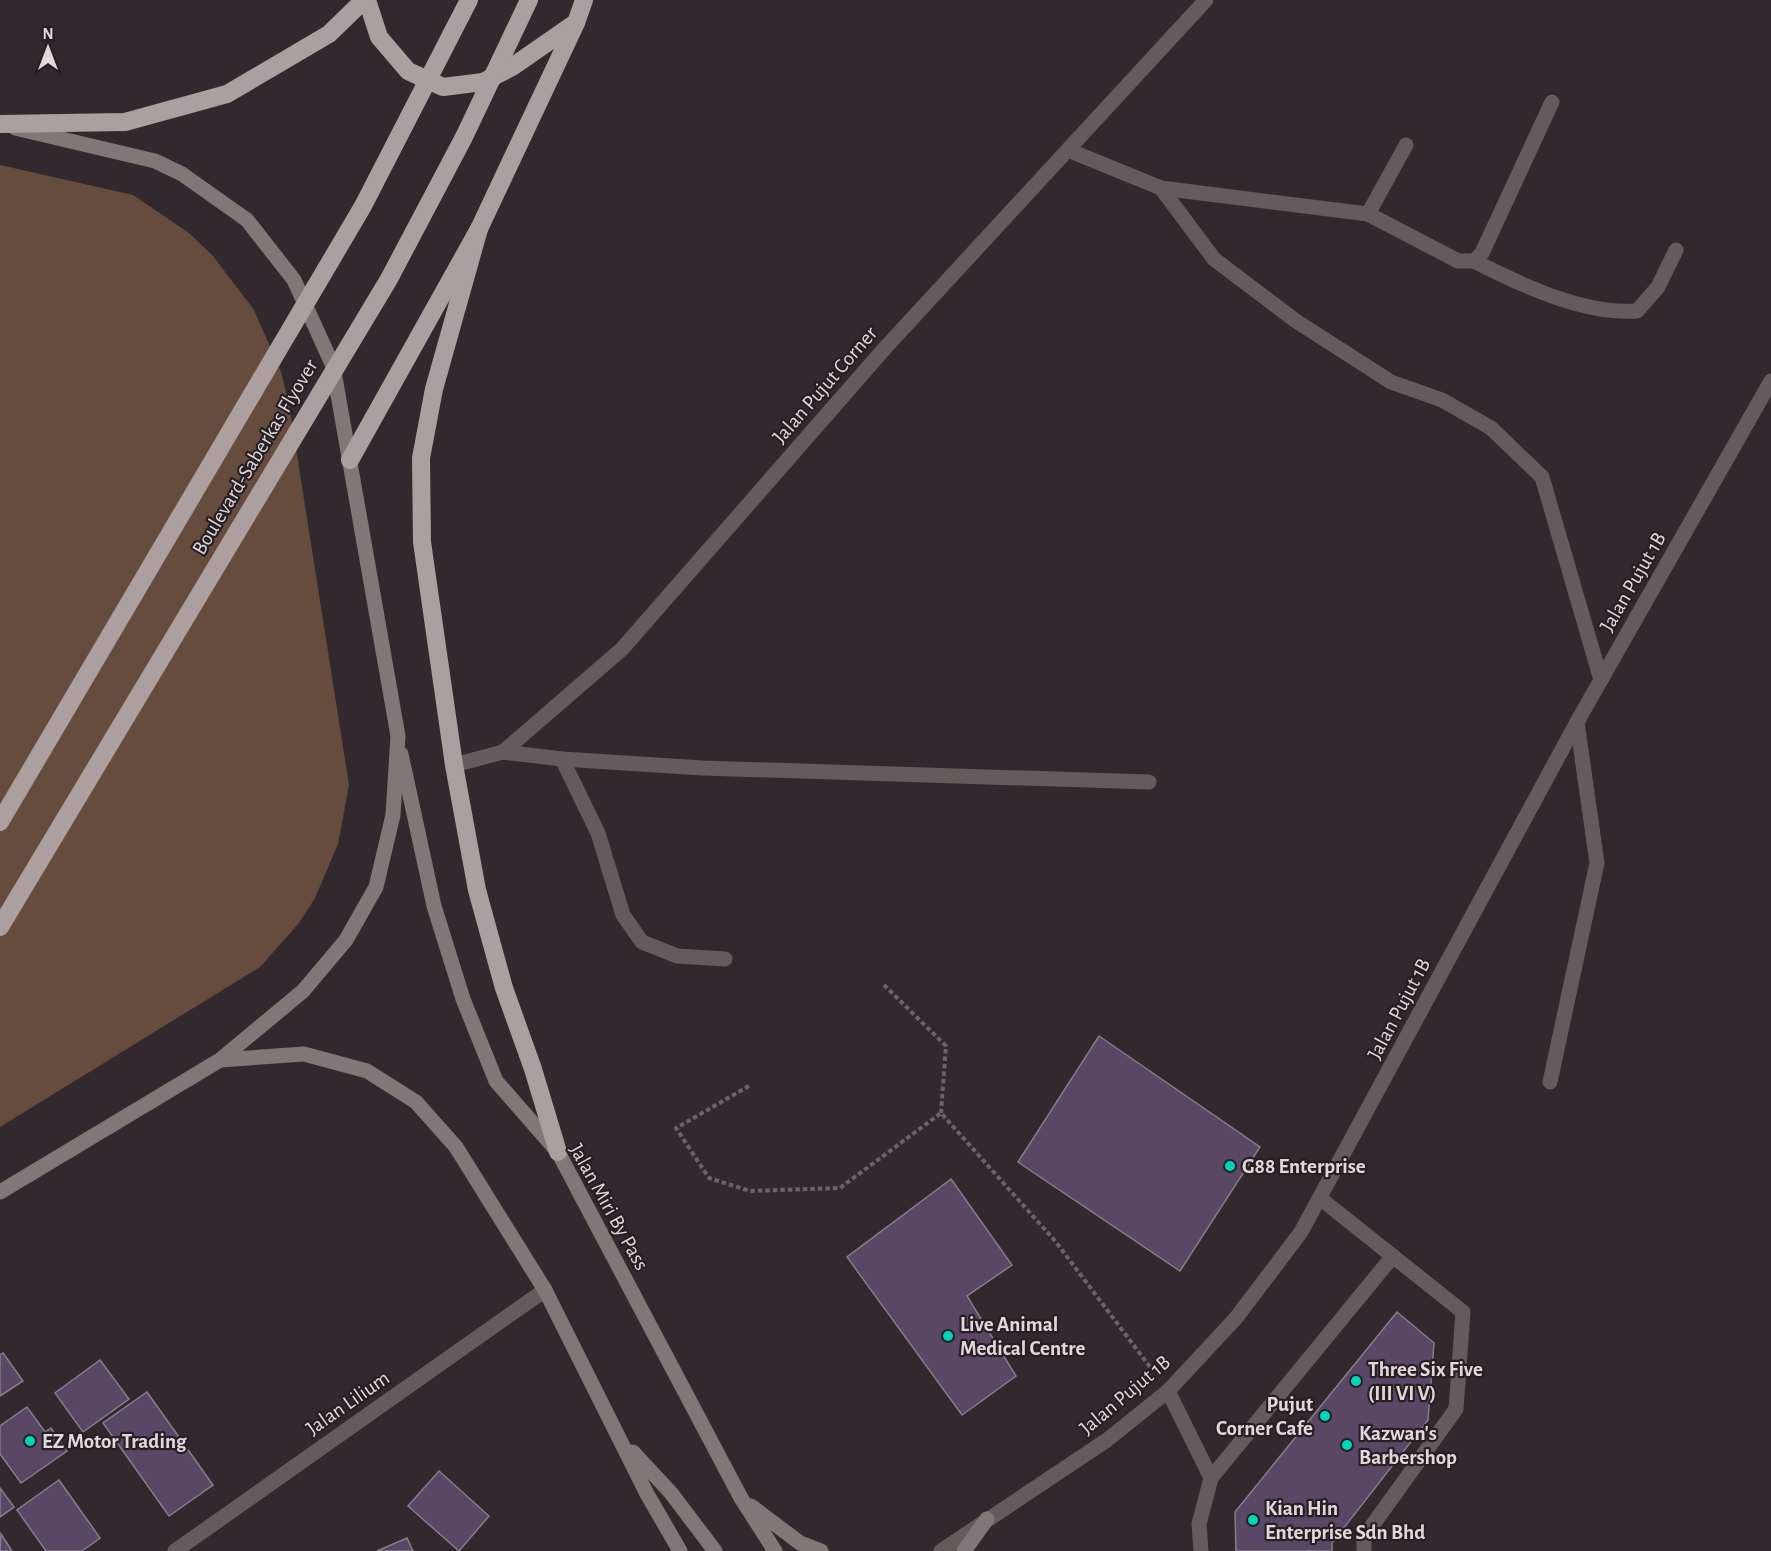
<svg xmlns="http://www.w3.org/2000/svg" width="1771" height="1551" font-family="'Alegreya Sans',sans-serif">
<rect width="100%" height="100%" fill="#32292e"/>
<polygon fill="#654c3d" points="0,165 133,195 189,233 213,256 254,310 281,372 289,404 349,785 338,844 315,898 299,923 260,967 0,1127"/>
<g fill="#5a4765" stroke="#847e88" stroke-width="1.5">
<polygon points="1099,1036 1260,1147 1180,1271 1018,1162"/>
<polygon points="951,1179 1012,1265 967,1296 1016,1376 962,1415 847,1257"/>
<polygon points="1397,1312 1434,1343 1428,1420 1332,1543 1332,1551 1236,1551 1235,1512"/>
<polygon points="3,1353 23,1381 0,1396 0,1355"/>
<polygon points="100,1360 129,1399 83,1432 55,1393"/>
<polygon points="147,1392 213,1485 169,1516 103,1423"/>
<polygon points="27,1407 45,1432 51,1428 67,1451 21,1483 0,1454 0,1426"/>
<polygon points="439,1471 489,1516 459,1551 408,1506"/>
<polygon points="59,1480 100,1538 82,1551 46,1551 17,1510"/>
<polygon points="0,1488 14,1507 0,1517"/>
<polygon points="1,1534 12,1551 0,1551"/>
<polygon points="407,1538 413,1551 377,1551"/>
</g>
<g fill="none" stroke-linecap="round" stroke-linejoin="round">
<g stroke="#6c6368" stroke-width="4" stroke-dasharray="4.5 3" stroke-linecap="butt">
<polyline points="884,985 946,1046 941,1113"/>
<polyline points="749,1086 676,1128 709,1178 750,1191 840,1188 941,1113 1056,1242 1153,1371"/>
</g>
<g stroke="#625d5c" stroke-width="15">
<polyline points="1068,150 1161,188 1214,259 1296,321 1391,382 1442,400 1491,428 1542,477 1601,680"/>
<polyline points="1161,188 1368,214 1458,261 1474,261 1482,253 1552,102"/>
<polyline points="1368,214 1406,145"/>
<path d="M1474 261C1521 285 1584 315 1637 311L1658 287 1676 250"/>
<polyline points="503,752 562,759 703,768 1149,782"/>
<polyline points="562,759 598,833 623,915 642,942 677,956 725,959"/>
<polyline points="1550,1082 1597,863 1577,722"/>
<polyline points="1321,1199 1463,1312 1456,1409 1364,1537 1364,1551"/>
<polyline points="1168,1391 1211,1478"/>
<polyline points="1201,1551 1199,1524 1211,1478 1393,1256"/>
</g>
<g stroke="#625d5c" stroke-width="15">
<polyline points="454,765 503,752 622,649 885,348 1206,0"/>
<polyline points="175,1551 545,1290"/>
<polyline points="941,1551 1107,1440 1168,1391 1236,1318 1301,1232 1577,722 1771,381"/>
</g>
<g stroke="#807877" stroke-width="15">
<polyline points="401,754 434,906 463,999 496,1081 558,1152 741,1498 775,1551"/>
<polyline points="220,1060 304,1054 367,1071 416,1102 456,1147 545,1290 647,1494 680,1551"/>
<polyline points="0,1192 220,1060 303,991 346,940 376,887 393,815 398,736 333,366 294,280 247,220 182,174 155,161 15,128"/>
<polyline points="633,1452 671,1493 715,1551"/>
<polyline points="751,1506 800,1543 821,1551"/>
<polyline points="964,1551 987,1519"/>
</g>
<g stroke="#ac9f9f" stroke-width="18">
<polyline points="367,0 379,37 408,71 443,87 483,82 512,67 574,24"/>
<polyline points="0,124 125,122 227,94 329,34 364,0"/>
<polyline points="479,229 434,389 421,458 422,542 454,765 477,890 504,988 533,1069 558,1152"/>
<polyline points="350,460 479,229 576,23 584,0"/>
</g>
<g stroke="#ac9f9f" stroke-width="18">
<polyline points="0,822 363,206 469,0"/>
<polyline points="0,927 389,279 464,137 529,0"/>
</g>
</g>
<g fill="#00d5b7" stroke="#281f24" stroke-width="2">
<circle cx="1230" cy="1166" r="6"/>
<circle cx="948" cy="1336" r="6"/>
<circle cx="1356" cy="1381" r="6"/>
<circle cx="1325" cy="1416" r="6"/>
<circle cx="30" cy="1441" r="6"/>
<circle cx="1347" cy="1445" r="6"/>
<circle cx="1253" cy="1520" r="6"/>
</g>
<g text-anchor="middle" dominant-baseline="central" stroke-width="4.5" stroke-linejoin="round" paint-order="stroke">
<g font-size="21" fill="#e0d9dc" stroke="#281f24">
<text transform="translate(825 385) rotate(-49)">Jalan Pujut Corner</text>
<text transform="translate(255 457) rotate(-59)">Boulevard-Saberkas Flyover</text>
<text transform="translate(1633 582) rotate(-60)">Jalan Pujut 1B</text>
<text transform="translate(1399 1009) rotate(-62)">Jalan Pujut 1B</text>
<text transform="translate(609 1207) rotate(61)">Jalan Miri By Pass</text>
<text transform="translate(1125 1395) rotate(-40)">Jalan Pujut 1B</text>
<text transform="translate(348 1403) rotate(-35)">Jalan Lilium</text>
</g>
<g font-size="21" font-weight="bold" fill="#e0d9dc" stroke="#281f24" text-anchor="start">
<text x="1242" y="1166">G88 Enterprise</text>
<text x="960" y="1324">Live Animal<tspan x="960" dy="24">Medical Centre</tspan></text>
<text x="1368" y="1369">Three Six Five<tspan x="1368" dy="24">(III VI V)</tspan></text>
<text x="1313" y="1404" text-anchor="end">Pujut<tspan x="1313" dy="24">Corner Cafe</tspan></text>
<text x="1359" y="1433">Kazwan's<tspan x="1359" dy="24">Barbershop</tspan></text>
<text x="42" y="1441">EZ Motor Trading</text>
<text x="1265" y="1508">Kian Hin<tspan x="1265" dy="24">Enterprise Sdn Bhd</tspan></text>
</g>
</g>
<g transform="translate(48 48)" stroke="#281f24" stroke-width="4.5" paint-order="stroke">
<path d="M0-4.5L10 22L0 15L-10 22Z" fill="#e0d9dc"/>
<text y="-9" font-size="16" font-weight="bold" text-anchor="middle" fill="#e0d9dc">N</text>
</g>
</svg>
